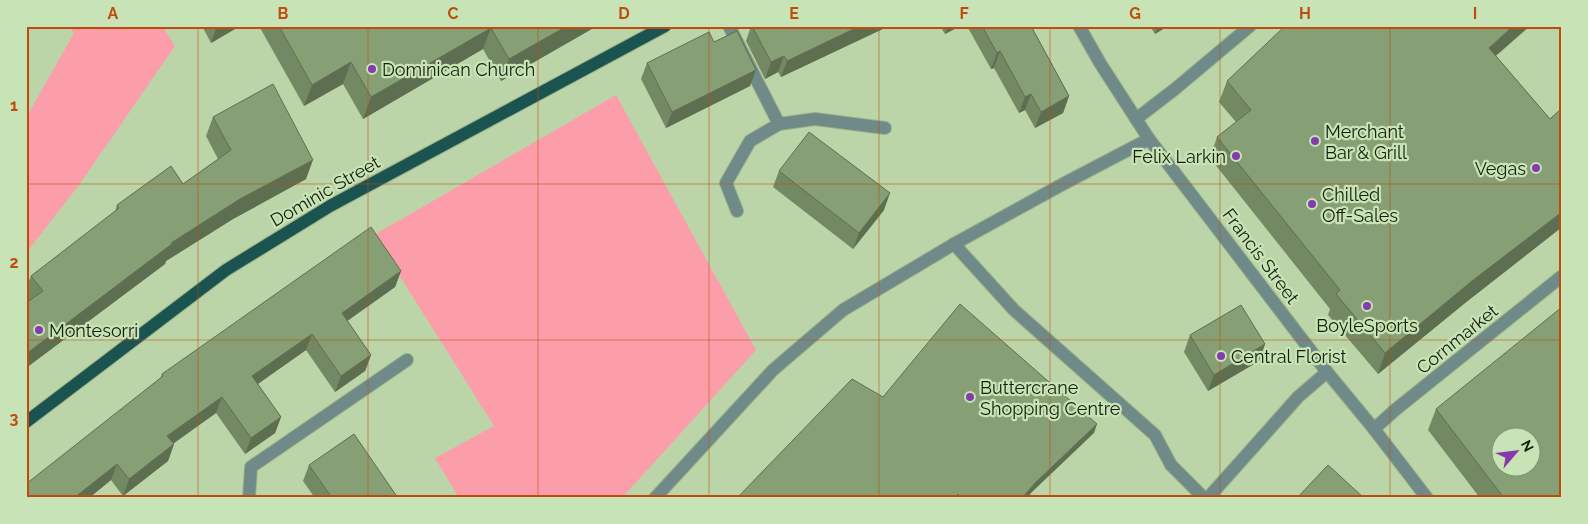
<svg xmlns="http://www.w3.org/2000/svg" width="1588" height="524" font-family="Raleway,sans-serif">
<rect width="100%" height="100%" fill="#bbd5a8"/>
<g fill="#fb9eaa">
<polygon points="69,26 162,26 175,46 79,185 26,253 26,118 74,33"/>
<polygon points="616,95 756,350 622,498 459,498 435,458 494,426 374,235"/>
</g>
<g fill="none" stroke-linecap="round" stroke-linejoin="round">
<g stroke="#9ab189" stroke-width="14">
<g id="minor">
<polyline points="729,26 779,124"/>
<polyline points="1079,26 1100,63 1149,139 1327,372 1374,429 1427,498"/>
<polyline points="1136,119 1175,89 1250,26"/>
<polyline points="737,211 726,183 750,141 779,124 815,119 885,128"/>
<polyline points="954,244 1014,310 1155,435 1171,465 1204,498"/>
<polyline points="1374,429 1395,410 1562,276"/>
<polyline points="249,498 251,467 407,360"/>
<polyline points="655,498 773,370 843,310 954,244 1063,184 1149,139"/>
<polyline points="1208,498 1298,397 1327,372"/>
</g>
</g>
<g stroke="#9ab189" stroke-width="14">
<polyline id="major" points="26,422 226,270 330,206 665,26"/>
</g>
<use href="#minor" stroke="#6f8a88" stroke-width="12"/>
<use href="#major" stroke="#1b5351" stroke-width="12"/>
</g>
<g fill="#738964">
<polygon points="202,26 240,26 211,43"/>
<polygon points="259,26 597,26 501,81 483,49 363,119 343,84 304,106"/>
<polygon points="751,26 889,26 781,77 778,72 765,79 746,41"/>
<polygon points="940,26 960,26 945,34"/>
<polygon points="967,26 1031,26 1069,96 1063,113 1035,128 1025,110 1019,113 994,68 991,69"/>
<polygon points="1150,26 1168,26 1155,34"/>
<polygon points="714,42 750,86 666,128 641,79 647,63"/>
<polygon points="1496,56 1550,119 1562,108 1562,227 1465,303 1378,374 1328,315 1330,309 1210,158 1217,137 1236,122 1219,102 1227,81"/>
<polygon points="213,117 306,179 233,219 166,261 165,264 26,368 26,303 29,301 26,298 26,288 31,276 115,212 117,205 183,184 218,159 206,136"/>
<polygon points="779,171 884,210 853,249 773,187"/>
<polygon points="401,271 395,287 347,321 371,355 365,371 335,392 306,350 258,384 281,417 275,433 245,454 216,413 173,444 174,444 168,461 123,496 111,480 89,498 26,498 160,379 162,374"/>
<polygon points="1190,335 1265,344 1259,361 1208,391 1184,352"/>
<polygon points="1436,409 1562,498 1480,498 1428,430"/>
<polygon points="309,465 398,498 315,498 303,481"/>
</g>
<g fill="#5e6f51">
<polygon points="217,26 240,26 211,43"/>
<polygon points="567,26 597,26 501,81 509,59"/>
<polygon points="860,26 889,26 781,77 787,61"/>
<polygon points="948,26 960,26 945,34"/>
<polygon points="1158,26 1168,26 1155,34"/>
<polygon points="1513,26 1530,26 1481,69 1489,48"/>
<polygon points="491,28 483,49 363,119 371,97"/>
<polygon points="1000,51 994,68 991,69 997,53"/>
<polygon points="784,56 778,72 765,79 771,62"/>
<polygon points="351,62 343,84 304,106 312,85"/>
<polygon points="756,70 750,86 666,128 672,112"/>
<polygon points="1031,94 1025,110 1019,113 1025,97"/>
<polygon points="1069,96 1063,113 1035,128 1041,112"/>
<polygon points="313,160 306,179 233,219 166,261 165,264 26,368 26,354 171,243 240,199"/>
<polygon points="890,193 884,210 853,249 859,233"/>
<polygon points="1562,212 1562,227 1465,303 1378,374 1385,353 1472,281"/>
<polygon points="401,271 395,287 336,329 342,313"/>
<polygon points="312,334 306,350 246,392 252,376"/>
<polygon points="1265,344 1259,361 1208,391 1214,375"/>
<polygon points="371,355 365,371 335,392 341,376"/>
<polygon points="222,397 216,413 161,452 167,436"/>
<polygon points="281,417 275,433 245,454 251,438"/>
<polygon points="1097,424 1094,433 1032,492 1027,498 1022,498 1035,483"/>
<polygon points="174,444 168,461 123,496 129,479"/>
<polygon points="117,464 111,480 89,498 74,498"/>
</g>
<g fill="#869f74" stroke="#5e6f51" fill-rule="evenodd">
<polygon points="279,26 567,26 509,59 491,28 371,97 351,62 312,85"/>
<polygon points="752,26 860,26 787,61 784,56 771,62"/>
<polygon points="982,26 1031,26 1069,96 1041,112 1031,94 1025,97 1000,51 997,53"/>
<polygon points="1285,26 1513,26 1489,48 1550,119 1562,108 1562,212 1472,281 1385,353 1336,294 1340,290 1217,137 1251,110 1227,81"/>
<polygon points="737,31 756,70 672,112 647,63 709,32 714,42"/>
<polygon points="273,84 313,160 240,199 171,243 172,244 26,354 26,303 43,291 31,276 119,208 117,205 171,166 183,184 231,150 213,117"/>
<polygon points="809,132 890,193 859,233 779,171"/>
<polygon points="371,227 401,271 342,313 371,355 341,376 312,334 252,376 281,417 251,438 222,397 167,436 174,444 129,479 117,464 74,498 26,498 26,484 163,376 162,374"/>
<polygon points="960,304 1097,424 1035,483 1022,498 962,498 958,494 955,498 737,498 852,379 883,397"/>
<polygon points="1241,305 1265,344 1214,375 1190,335"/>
<path d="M1562 307V498H1504L1436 409ZM1500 436H1530V466H1500Z"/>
<polygon points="354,434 398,498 332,498 309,465"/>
<polygon points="1328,465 1364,498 1297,498"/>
</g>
<path fill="none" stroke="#be4d0d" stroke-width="1" stroke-opacity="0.55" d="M198 26V498M368 26V498M538 26V498M709 26V498M879 26V498M1050 26V498M1220 26V498M1390 26V498M26 184H1562M26 340H1562"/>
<g fill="#863bac" stroke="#c8e3b5" stroke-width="2">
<circle cx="372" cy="69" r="5"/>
<circle cx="1315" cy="141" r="5"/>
<circle cx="1236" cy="156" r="5"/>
<circle cx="1536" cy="168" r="5"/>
<circle cx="1312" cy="204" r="5"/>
<circle cx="1367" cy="306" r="5"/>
<circle cx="39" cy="330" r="5"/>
<circle cx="1221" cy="356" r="5"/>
<circle cx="970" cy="397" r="5"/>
</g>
<g text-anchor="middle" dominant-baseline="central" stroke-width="4.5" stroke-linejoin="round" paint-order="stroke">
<g font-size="18" fill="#161f0f" stroke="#c8e3b5" text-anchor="start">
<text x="382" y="69">Dominican Church</text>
<text x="1325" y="131">Merchant<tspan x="1325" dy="21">Bar &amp; Grill</tspan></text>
<text x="1226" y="156" text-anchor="end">Felix Larkin</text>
<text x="1526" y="168" text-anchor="end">Vegas</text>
<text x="1322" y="194">Chilled<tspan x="1322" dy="21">Off-Sales</tspan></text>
<text x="1367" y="325" text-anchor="middle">BoyleSports</text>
<text x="49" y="330">Montesorri</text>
<text x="1231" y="356">Central Florist</text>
<text x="980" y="387">Buttercrane<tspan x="980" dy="21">Shopping Centre</tspan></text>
</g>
<g font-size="18" fill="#161f0f" stroke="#c8e3b5">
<text transform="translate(325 191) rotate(-30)">Dominic Street</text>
<text transform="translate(1261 256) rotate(53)">Francis Street</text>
<text transform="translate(1457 339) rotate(-39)">Cornmarket</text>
</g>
</g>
<rect width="1588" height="524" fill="none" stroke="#c8e3b5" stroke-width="55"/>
<g transform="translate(1516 452) rotate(62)"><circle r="24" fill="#c8e3b5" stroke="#819573"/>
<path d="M0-4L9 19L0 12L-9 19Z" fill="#863bac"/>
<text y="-8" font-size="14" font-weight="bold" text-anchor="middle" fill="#161f0f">N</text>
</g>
<rect x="28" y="28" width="1532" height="468" fill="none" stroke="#be4d0d" stroke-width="2"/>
<g font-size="16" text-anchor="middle" font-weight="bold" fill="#be4d0d">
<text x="113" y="19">A</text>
<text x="283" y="19">B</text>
<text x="453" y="19">C</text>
<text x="624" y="19">D</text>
<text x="794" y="19">E</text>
<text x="964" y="19">F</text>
<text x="1135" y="19">G</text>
<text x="1305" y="19">H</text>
<text x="1475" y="19">I</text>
<text x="14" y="111">1</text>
<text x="14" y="268">2</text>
<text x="14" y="424">3</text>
</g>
</svg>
